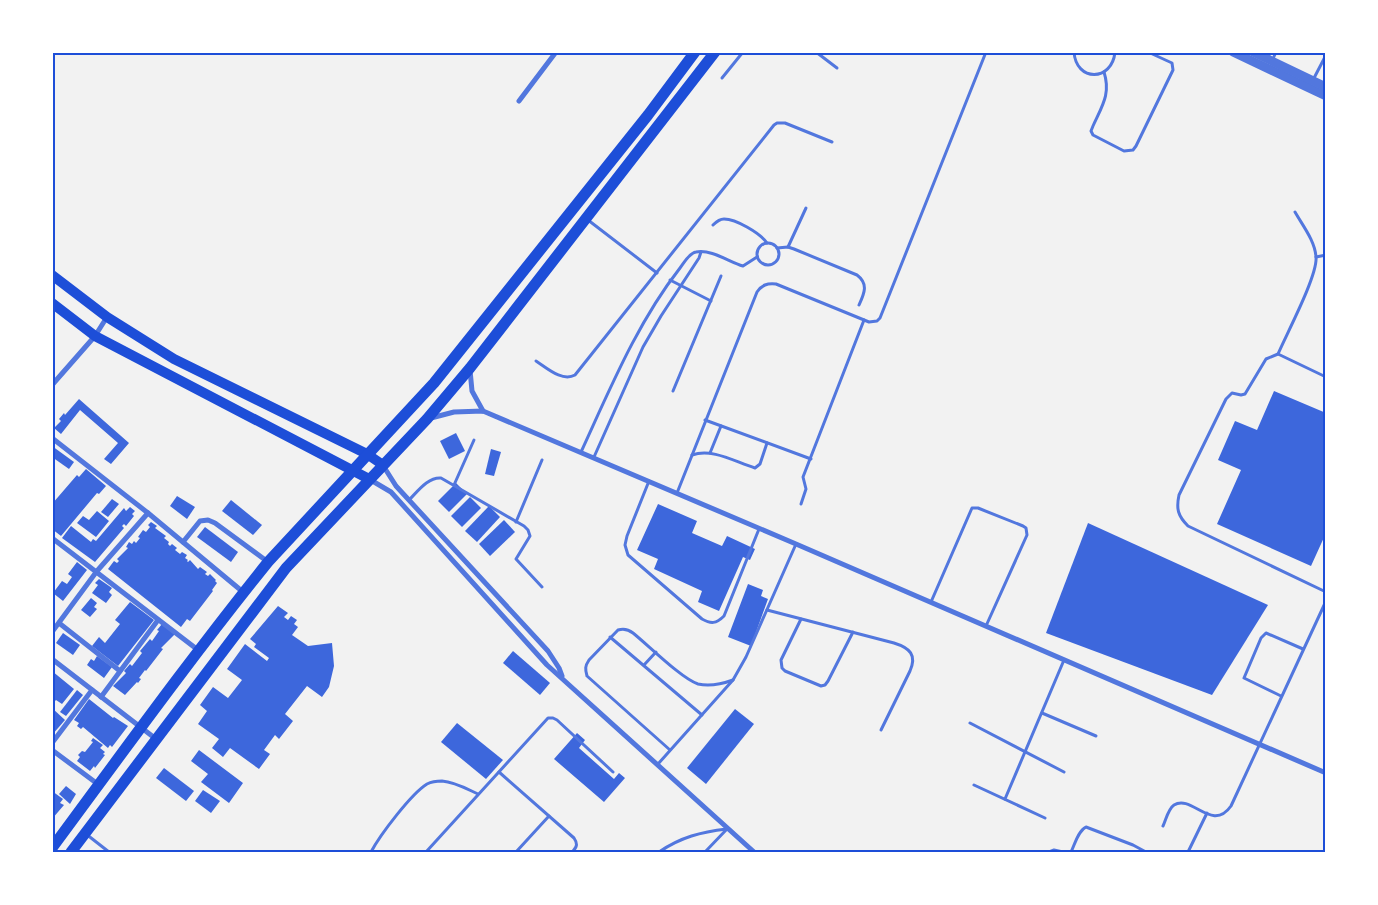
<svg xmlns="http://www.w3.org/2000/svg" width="1378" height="905" font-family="Rubik,sans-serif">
<rect width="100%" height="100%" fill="#f2f2f2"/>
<g fill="#3d67dc">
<polygon points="1274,391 1326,413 1326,533 1311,566 1217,524 1241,470 1218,460 1235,421 1257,430"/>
<polygon points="79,399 129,443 111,464 104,459 118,443 80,410 61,434 54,428 61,421 59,419 64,413 65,415"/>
<polygon points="456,433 465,451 449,459 440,441"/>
<polygon points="52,446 74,462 69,469 52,457"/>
<polygon points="491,449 501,452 494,476 485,474"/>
<polygon points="86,469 106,486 99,494 97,493 61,536 52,529 52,504 77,475 79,477"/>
<polygon points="456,483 467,494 449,512 438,501"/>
<polygon points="177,496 195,507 187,519 170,506"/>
<polygon points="470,497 481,508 462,527 451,516"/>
<polygon points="112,499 119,504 108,517 101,512"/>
<polygon points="231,500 262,525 253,535 222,511"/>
<polygon points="658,504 697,521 692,533 722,546 727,536 755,549 750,560 743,557 719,611 698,602 702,591 654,569 658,559 637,550"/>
<polygon points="489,506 500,517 477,542 465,531"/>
<polygon points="130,507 135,511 132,514 134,516 126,526 124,524 122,526 124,528 95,562 62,538 71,526 91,542 93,539 96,541 124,508 126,511"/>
<polygon points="97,511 109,521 96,537 77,523 83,516 89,520"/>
<polygon points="504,520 515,532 490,556 479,544"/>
<polygon points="151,522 157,526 155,528 166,536 164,538 169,542 168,544 170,546 172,544 177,548 175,550 180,554 182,552 187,555 185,558 188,560 187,561 188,562 190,560 198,569 200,567 207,572 205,574 208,576 210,574 216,580 215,581 217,583 212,590 213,591 190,621 187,619 181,627 108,569 114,561 117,563 119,561 117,559 128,548 126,547 129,542 132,544 134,541 136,543 140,538 138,537 143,530 146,532 150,527 148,525"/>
<polygon points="1088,523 1268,605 1212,695 1046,633"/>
<polygon points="205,527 238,552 231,562 197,537"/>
<polygon points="77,562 87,570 63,601 53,593 62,581 67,584 72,577 68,574"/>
<polygon points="99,579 112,588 109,592 112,595 106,603 92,593 98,585 95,583"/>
<polygon points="748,584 763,590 761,596 768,599 751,646 728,637"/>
<polygon points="91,598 97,603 94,607 97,609 90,617 81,610"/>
<polygon points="130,602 154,620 118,666 92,646 99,637 105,643 120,624 115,620"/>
<polygon points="278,606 288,613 284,617 288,620 291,616 297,620 294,624 298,627 292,635 308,646 332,643 334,666 329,687 322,697 307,686 285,714 293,721 279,739 275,735 264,750 270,754 259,769 230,748 223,757 212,748 219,739 198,724 207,711 200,705 213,687 228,698 242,680 227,669 245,644 267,661 269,658 254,647 256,644 250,639"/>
<polygon points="162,624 175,634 161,648 163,649 146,671 145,670 139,678 141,679 138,683 137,682 125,695 113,686 126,673 124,671 130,664 132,666 142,653 140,651 150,639 152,641 159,631 157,630"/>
<polygon points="63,633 80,645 73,655 56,643"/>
<polygon points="513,651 550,683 540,695 503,663"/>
<polygon points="97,656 112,667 104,678 87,665 91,659 94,661"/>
<polygon points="52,671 74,689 62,704 56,700 52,704"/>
<polygon points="77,690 83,695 66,716 60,712"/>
<polygon points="89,699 113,718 114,717 128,726 112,747 110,745 108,748 83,727 81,729 77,726 79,723 74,720"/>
<polygon points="52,708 65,720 52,735"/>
<polygon points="735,709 754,724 706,784 687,768"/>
<polygon points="457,723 503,760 486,779 441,742"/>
<polygon points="577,733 585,740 579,748 614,779 619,773 625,778 604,802 554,759"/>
<polygon points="93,738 103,745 100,748 105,752 103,754 105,755 95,768 94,766 90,771 77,761 80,757 78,755 82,751 85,752 93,742 91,741"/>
<polygon points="199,750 243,783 229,803 201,782 208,774 191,761"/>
<polygon points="164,768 194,791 186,801 156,778"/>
<polygon points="66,786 76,794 70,804 59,794"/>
<polygon points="203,790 220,801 211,813 195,801"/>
<polygon points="52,791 63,799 60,803 64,805 52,819"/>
</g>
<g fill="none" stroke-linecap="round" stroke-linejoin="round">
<g stroke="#5277de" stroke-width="3">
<polyline points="816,52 837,68"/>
<path d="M1074 52C1076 82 1112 82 1115 52"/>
<polyline points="1272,61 1276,52"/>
<path d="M1104 72C1111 94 1102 106 1093 126L1091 131 1093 135 1124 151 1133 150 1136 146 1173 70 1172 63 1148 52"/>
<polyline points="722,78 743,52"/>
<polyline points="1313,80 1326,55"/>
<path d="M1295 212C1303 226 1315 241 1316 257 1318 275 1286 335 1278 354L1266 359 1245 394 1241 395 1232 393 1226 399 1179 495C1176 509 1178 516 1188 526L1326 592"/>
<polyline points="588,220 657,273"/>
<path d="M713 225C716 222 719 219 724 219 736 219 760 233 767 243"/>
<circle cx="768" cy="254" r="11"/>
<polyline points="788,247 806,208"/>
<path d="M777 248 788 247 794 249 857 275C869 284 864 294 859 305"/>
<polyline points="1316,257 1326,255"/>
<polyline points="670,280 711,301"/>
<polyline points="1278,354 1326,377"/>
<path d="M536 361C547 368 562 382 575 375L774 125 777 123H785L832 142"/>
<polyline points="673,391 721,276"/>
<polyline points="705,420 811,459"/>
<path d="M581 452C610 389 637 323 680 268 684 263 689 253 696 252 712 249 729 262 743 266L757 257"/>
<polyline points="710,453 721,426"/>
<path d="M692 455C713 448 735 462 755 468L760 464 767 443"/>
<polyline points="594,457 643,347 661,316 699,258 701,252"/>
<path d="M649 481 627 536 625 545 628 555 702 619C711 624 716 624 724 616L759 529"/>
<polyline points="454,485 474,440"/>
<path d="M677 493 757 292C762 285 767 283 776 284L869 322 877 321 880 318 986 52"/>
<path d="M409 500C418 491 428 477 441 478L524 526 528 530 530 536 516 559 542 587"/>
<polyline points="801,504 806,489 803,477 864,320"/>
<polyline points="516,522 542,460"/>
<polyline points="931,602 972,508 978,508 1023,526 1026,528 1027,535 986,626"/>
<path d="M767 610 894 643C910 648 917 655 910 671L881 730"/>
<polyline points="801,619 781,660 782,668 785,671 821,686 825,685 828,681 853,632"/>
<polyline points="610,637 702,715"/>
<polyline points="644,665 656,652"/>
<polyline points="1281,696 1244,678 1261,638 1266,633 1303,649"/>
<polyline points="1042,713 1096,736"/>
<polyline points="970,723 1064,772"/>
<path d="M670 750 587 676C585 669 585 666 589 660L618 630C624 628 628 629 633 633 648 645 682 679 698 684 711 687 722 684 733 680"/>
<polyline points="658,764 733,680 746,657 796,544"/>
<path d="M499 772 574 838C578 844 577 847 572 852"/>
<polyline points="974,785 1045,818"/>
<polyline points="1005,799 1064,660"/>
<path d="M1163 826C1166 820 1168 809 1174 805 1192 794 1212 833 1231 806L1326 601"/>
<polyline points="86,834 109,852"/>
<path d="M371 852C380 835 411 794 427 784 431 782 437 781 442 781 455 782 467 789 478 794"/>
<polyline points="426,852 548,718 553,718 557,720 613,772"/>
<polyline points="516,852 549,816"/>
<path d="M659 852C681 837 701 832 727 829"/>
<polyline points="705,852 727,829"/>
<polyline points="1049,852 1054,850 1063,852"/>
<path d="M1071 852C1075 844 1078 831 1086 827L1133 845 1146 852"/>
<polyline points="1188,852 1207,813"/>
</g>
<g stroke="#5277de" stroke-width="5">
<polyline points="519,101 556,52"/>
<polyline points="470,370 472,391 483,411"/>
<polyline points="52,385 95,336 107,317"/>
<polyline points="431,418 454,412 483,411 796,544 1326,773"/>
<polyline points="52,438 148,513 243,592"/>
<polyline points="384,467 396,486 548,651 559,668 562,676"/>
<polyline points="369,479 391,492 547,665 754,852"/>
<polyline points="52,538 198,650"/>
<polyline points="183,542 200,521 208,520 215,523 268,562"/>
<polyline points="59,623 120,671"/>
<polyline points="52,632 97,571 148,513"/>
<polyline points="52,659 156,739"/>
<polyline points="101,697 158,620"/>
<polyline points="52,743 92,690"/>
<polyline points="52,750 99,785"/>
</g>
<g stroke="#5277de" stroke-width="9">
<polyline points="1233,52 1326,96"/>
<polyline points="1253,52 1326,87"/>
</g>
<g stroke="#1d4ed8" stroke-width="10">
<polyline points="52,275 107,317 174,359 367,454 383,465"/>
<polyline points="52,303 95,336 369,479"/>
</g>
<g stroke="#1d4ed8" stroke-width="11">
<path d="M52 848C123 752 193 655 268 562L434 383 648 115 695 52"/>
<polyline points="71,852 286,568 427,419 470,368 715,52"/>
</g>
</g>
<rect width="1378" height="905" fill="none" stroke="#ffffff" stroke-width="108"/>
<rect x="54" y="54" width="1270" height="797" fill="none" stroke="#1d4ed8" stroke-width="2"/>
</svg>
